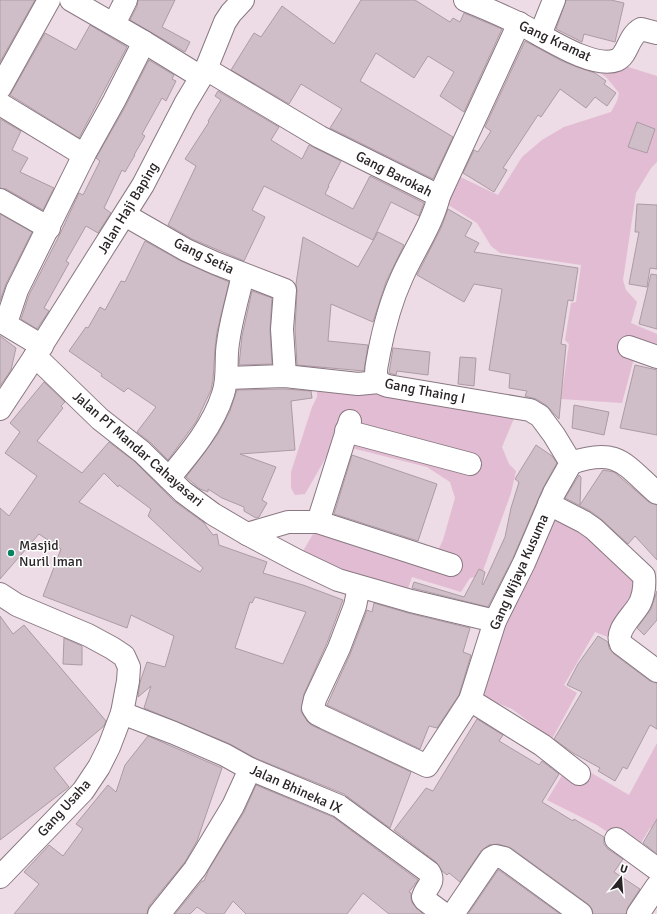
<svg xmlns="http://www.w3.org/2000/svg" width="657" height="914" font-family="Signika,sans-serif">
<rect width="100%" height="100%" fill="#eddbe5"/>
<g fill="#e2bcd2">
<polygon points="590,65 625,66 657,76 657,162 651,168 636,193 623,280 626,290 637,302 631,323 657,334 657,354 652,353 633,362 622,403 561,399 569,344 565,340 571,303 576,302 581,265 500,253 491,246 477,223 439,199 454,174 498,195 522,157 542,140 564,127 611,112 617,101 619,93 607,78"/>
<polygon points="288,357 324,358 325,375 515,416 502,447 509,464 516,471 511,493 481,576 470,578 461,592 412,577 401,608 378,586 303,551 319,524 434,559 443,540 455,498 450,482 427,467 344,446 328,454 305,494 295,495 291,488 291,472 312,407 317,397 317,378 289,371"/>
<polygon points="552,508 639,574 639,598 608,637 595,632 564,685 577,693 552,739 512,709 483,697 498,622"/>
<polygon points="657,743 657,832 650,828 636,851 597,825 547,800 571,761 629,795"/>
</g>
<g fill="#cfbec7" stroke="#ac9ba5" fill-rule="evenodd">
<polygon points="0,0 35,0 0,62"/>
<polygon points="138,0 175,0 162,27 190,42 185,52 130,20 137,6"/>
<polygon points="361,0 415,0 450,22 453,18 460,22 464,13 502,29 464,112 440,96 454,72 428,56 414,78 376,53 360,81 453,137 433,179 330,128 342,109 301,84 289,104 231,70 254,33 261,37 282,6 334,44"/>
<polygon points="566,0 611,0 624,3 615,42 584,34 582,42 556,29"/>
<polygon points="90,25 127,47 79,138 10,95 45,33 76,50"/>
<polygon points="525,41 562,61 577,67 595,73 606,81 604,84 616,93 607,106 595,97 586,108 560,89 541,117 538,115 503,168 507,170 494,192 463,173 474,150 478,152 491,131 485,127"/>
<polygon points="149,60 174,75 172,79 176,81 166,101 162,98 142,134 145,136 134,155 135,155 125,172 122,170 104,208 111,213 98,233 86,226 66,261 69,263 44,308 49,311 37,329 21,319 29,295 60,234 79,193 83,195 100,161 96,158 125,107"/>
<polygon points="218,91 279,127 271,140 302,159 309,145 341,161 328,186 329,186 325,194 353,209 370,176 424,203 419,216 391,202 373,240 264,186 252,210 265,217 244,261 192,239 168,225 196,166 185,159 209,122 208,121 221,100 215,96"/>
<polygon points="0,119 21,131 12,150 28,158 20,172 54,188 43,210 6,189 0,188"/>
<polygon points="637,122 655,129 647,153 628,147"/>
<polygon points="637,204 657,205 657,269 650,268 647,287 629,284 639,232 635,232"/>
<polygon points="448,209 472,223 465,236 479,243 474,252 578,268 573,301 568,300 561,344 566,345 559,419 546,405 536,399 525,396 527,391 509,388 510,374 489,370 502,289 474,284 464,302 417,275 441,228"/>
<polygon points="0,214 32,232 6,284 0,301"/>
<polygon points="378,232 404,245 386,282 373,322 331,304 328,341 368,345 364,371 297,365 295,329 297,291 296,284 303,237 358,267"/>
<polygon points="145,241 181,261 229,282 217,332 215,349 213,380 211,390 196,422 168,460 151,443 137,432 156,407 128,388 124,392 101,376 102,374 69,351 86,327 88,328 100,307 105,310 121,281 125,282"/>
<polygon points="651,274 657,275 657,329 639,324"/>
<polygon points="252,291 272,298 270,330 272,364 239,365 242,336"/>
<polygon points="0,336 16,348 11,370 0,386"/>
<polygon points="393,348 430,352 428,375 397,371 396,375 389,373"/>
<polygon points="460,357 476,358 474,386 458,384"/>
<polygon points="635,365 657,370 657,435 620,428"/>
<path d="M44 382 65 402 61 406 63 408 37 441 82 473 109 442 134 461 174 501 203 522 213 535 217 534 219 545 267 562 263 573 303 585 343 600 327 643 304 694 301 711 307 721 311 725 411 772 390 828 344 794 255 758 230 744 144 708 151 686 138 697 140 682 147 662 165 667 174 636 131 615 127 628 43 596 61 549 39 534 0 579V508L9 516 37 476 5 453 20 432 10 423ZM104 473 118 487 119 485 151 509 148 516 203 568 200 572 79 502ZM255 597 306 612 283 664 235 648 250 602 252 603Z"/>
<polygon points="285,389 311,391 312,398 291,401 295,450 240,454 276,467 262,500 267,503 259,517 256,518 244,511 244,507 222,498 208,489 208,492 200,489 186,477 218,434 230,411 237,390"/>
<polygon points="574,405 609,412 604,435 572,428"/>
<polygon points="536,445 552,456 557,463 543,488 513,558 488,607 412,588 414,582 464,597 479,569 485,572 482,584 483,585 505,537 511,508 519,482 515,479"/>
<polygon points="352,455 437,484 418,541 334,514"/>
<polygon points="603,470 614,472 620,477 649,502 657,505 657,560 635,536 628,544 601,519 590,511 565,498 579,475 581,477 580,505"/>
<polygon points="657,591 657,620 644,635 637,628 651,609"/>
<polygon points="374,603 408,613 470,628 463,652 471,655 459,695 437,728 429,726 420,749 327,705 351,652 367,610 372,612"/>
<polygon points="0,616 13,634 24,625 106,721 104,726 54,768 69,787 0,840"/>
<polygon points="598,636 608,642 609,648 614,654 650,681 657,683 657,729 650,725 627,769 623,767 615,781 598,771 600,768 573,753 554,739 582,692 567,685 578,664"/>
<polygon points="64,638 82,646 82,665 63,664"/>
<polygon points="477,719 503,735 499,741 539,765 542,761 559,774 542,802 573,821 574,819 604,837 604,844 608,849 623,859 614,872 640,889 628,907 626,914 593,914 592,909 588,904 511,848 498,844 489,845 481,851 460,882 449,873 447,875 442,871 436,862 394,830 426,788 433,791"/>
<polygon points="148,736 222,768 197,841 185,862 149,906 147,914 14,914 39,884 24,872 49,845 63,856 83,829 76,824 108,785 116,792 125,765"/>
<polygon points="256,785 333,817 418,880 409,892 411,893 411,899 413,904 423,914 389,914 363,893 347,914 246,914 233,901 224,914 207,914 197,907 190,914 175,914 202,881 204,881 209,869 244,812"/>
<polygon points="657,819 657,854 643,843"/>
<polygon points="498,870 499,870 560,914 468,914"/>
</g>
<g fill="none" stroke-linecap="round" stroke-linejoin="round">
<g stroke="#897882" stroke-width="24">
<g id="minor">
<polyline points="71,0 144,42 201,77"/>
<path d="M465 0C483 7 501 15 518 23 541 34 592 70 617 60 628 55 628 36 641 29L657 33"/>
<path d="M519 23 439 196C432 225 414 250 402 277 391 301 384 327 379 353 377 367 370 381 388 386L530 410 540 416 554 435 571 463"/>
<polyline points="114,24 126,0"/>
<polyline points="540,35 554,0"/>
<polyline points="206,69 320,137 439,196"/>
<polyline points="0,88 49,0"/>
<polyline points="0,104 84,155"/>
<polyline points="0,200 49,228"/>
<polyline points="125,215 186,250 215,263 285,290 282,329 285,376"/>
<polyline points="0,321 42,346"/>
<polyline points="6,323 17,290 84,155 114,101 144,42"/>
<polyline points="629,347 657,357"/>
<polyline points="35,356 100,419 142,452 183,492 213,514 247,534 298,561 338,580 411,601 495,621"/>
<polyline points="227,378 285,376 358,384 379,382"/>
<polyline points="0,409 35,356 143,185 185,104 206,69 225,22 231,13 243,0"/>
<polyline points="346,431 470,464"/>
<path d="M571 463C618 447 624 464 657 493"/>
<path d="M169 478C190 453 213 426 223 394 229 377 225 360 228 343 231 320 238 297 243 275"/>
<path d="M549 504 584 522 594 529 644 576C645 586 644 594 640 603 634 615 614 630 621 644L657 671"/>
<polyline points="318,522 350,421"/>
<polyline points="247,534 288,522 318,522 451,565"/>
<polyline points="359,587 355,606 339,648 315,699 313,708 317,714 325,718 427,766 470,700 495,621 524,563 554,493 571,463"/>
<polyline points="0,594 17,605 88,635 112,648 124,656 129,667 128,681 122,713 109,747 99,767 83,791 0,877"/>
<polyline points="470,700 542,745 579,774"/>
<path d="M122 713 174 733 225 755 250 769 339 806 429 872C436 883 426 886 423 897L425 900 444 914"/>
<polyline points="616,839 657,869"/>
<polyline points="159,914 195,869 233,806 250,769"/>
<polyline points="453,914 491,858 495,856 504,858 581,914"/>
<polyline points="638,914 657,886"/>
</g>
</g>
<use href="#minor" stroke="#fff" stroke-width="22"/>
</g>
<circle fill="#068161" stroke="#fff" stroke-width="1.5" cx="11" cy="553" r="4"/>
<g text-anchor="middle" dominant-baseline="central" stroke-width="3" stroke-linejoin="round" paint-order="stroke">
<g font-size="14" fill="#2a2427" stroke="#fff">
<text transform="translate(555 41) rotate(25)">Gang Kramat</text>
<text transform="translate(394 174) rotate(27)">Gang Barokah</text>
<text transform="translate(128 208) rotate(-59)">Jalan Haji Baping</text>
<text transform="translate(204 256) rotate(26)">Gang Setia</text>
<text transform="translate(425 391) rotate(11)">Gang Thaing I</text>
<text transform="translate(138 449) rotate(41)">Jalan PT Mandar Cahayasari</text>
<text transform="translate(519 572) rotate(-66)">Gang Wijaya Kusuma</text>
<text transform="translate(296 789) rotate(24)">Jalan Bhineka IX</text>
<text transform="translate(64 808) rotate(-48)">Gang Usaha</text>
</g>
<g font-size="14" fill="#2a2427" stroke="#fff" text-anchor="start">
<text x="19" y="545">Masjid<tspan x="19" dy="16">Nuril Iman</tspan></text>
</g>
</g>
<g transform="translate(621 878) rotate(17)" stroke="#ffffff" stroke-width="3" paint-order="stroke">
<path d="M0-3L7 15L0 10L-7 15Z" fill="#2a2427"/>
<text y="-6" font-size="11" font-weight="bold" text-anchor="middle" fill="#2a2427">U</text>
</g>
</svg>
